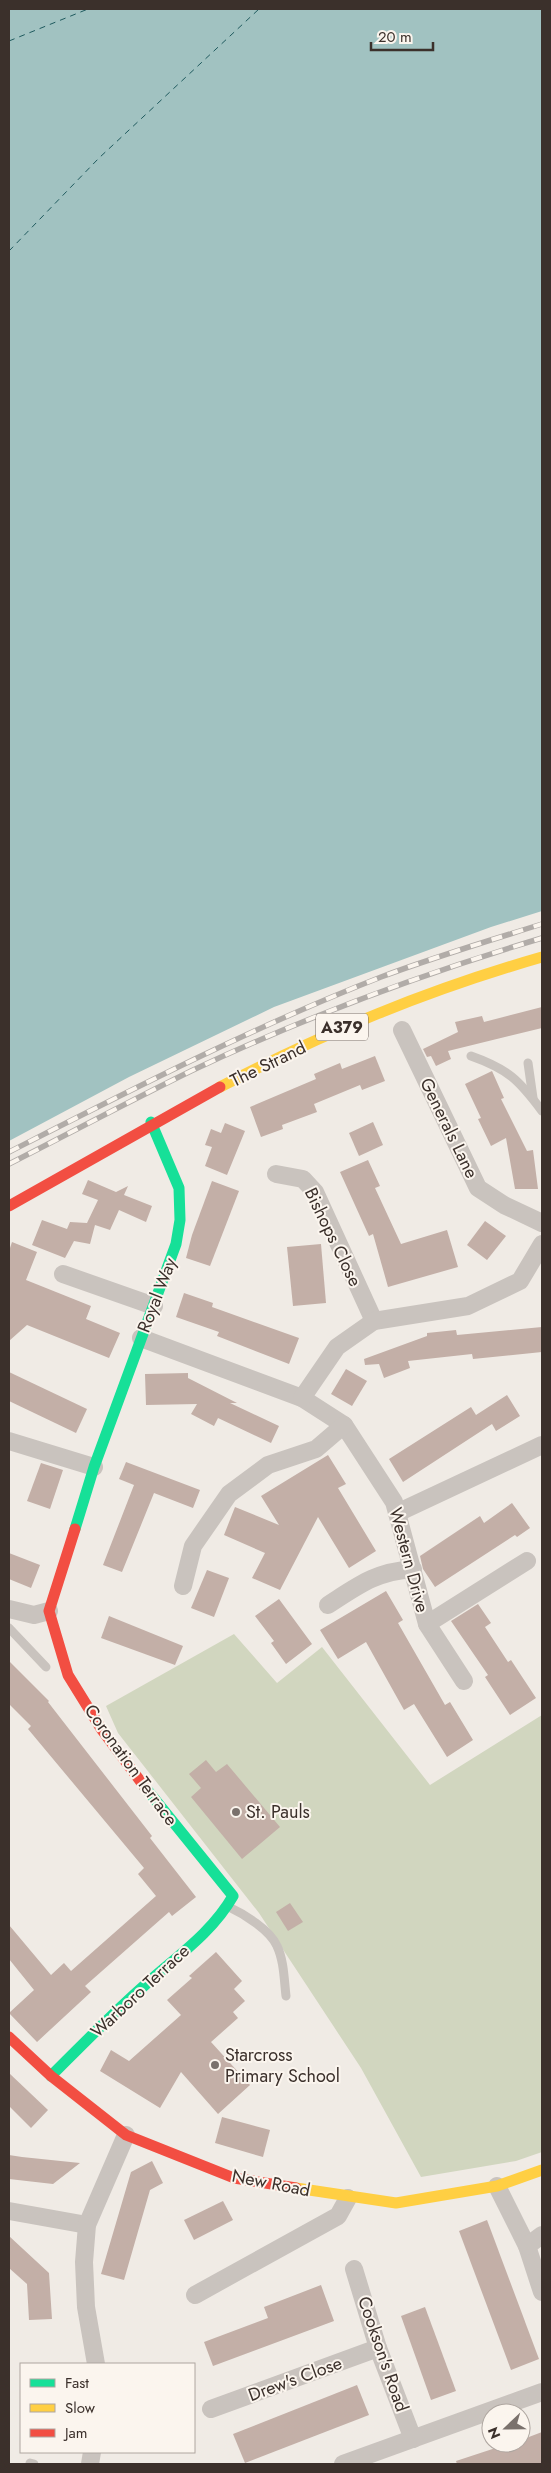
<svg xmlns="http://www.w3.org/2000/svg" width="551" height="2473" font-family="Jost,sans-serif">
<rect width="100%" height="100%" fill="#f0ebe5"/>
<polygon fill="#d1d6bf" points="234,1634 277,1683 322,1647 430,1785 542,1715 542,2152 516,2161 421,2177 361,2068 259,1913 118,1733 106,1706"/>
<polygon fill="#a1c2c1" points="9,9 542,9 542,911 491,927 274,1007 129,1077 9,1141"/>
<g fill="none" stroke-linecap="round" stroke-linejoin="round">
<g stroke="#1f5a5e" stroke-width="1" stroke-dasharray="6 5" stroke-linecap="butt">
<polyline points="9,41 88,9"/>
<polyline points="9,251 99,158 259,9"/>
</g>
</g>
<g fill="#c3afa7">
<polygon points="542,1007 542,1028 448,1051 451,1059 436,1066 431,1056 427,1057 423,1049 458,1032 455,1022 482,1016 484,1022"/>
<polygon points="375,1056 385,1081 362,1090 360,1085 314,1104 317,1112 282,1125 283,1129 261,1137 250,1107 316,1079 314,1074 340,1063 342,1069"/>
<polygon points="492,1071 504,1098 501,1099 527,1151 533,1150 538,1189 515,1189 506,1138 491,1146 478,1119 481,1118 465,1084"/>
<polygon points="373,1122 383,1145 359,1156 349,1133"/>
<polygon points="225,1123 245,1131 227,1175 205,1166 212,1147 205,1145 211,1129 221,1133"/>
<polygon points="368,1160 380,1186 375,1188 401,1244 447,1230 458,1267 388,1287 373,1234 369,1236 340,1172"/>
<polygon points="88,1180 116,1192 128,1186 124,1195 152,1206 146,1222 119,1210 110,1230 95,1225 90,1244 74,1241 65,1258 32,1245 42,1220 67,1229 70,1222 87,1223 98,1200 82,1194"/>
<polygon points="212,1181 239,1191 210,1266 186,1258 192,1235"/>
<polygon points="485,1221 506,1236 487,1260 467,1245"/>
<polygon points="12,1242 37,1252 26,1280 91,1306 86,1319 120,1333 109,1358 27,1325 9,1341 9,1251"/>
<polygon points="321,1244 326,1303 293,1306 287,1247"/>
<polygon points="184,1293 213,1303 212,1307 299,1338 289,1364 217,1336 219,1332 176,1317"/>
<polygon points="542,1327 542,1352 473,1359 472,1354 408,1361 410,1368 384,1378 379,1364 365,1365 364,1359 427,1336 427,1333 456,1330 457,1335"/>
<polygon points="346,1369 367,1381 352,1406 331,1394"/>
<polygon points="9,1372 87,1409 76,1433 9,1401"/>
<polygon points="188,1373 188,1378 237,1403 230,1403 279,1426 271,1443 218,1418 214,1426 191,1414 197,1404 146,1405 145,1374"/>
<polygon points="507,1395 520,1416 496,1431 492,1424 403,1482 389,1459 471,1407 476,1415"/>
<polygon points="328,1455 346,1484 338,1488 376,1551 349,1568 318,1517 280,1590 252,1578 265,1553 224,1535 235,1507 279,1525 261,1496"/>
<polygon points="126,1462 200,1490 193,1508 154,1493 122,1572 103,1565 134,1485 119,1479"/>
<polygon points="41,1463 63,1470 50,1509 27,1501"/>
<polygon points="512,1503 530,1528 517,1537 515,1535 435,1587 423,1569 420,1556 480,1516 484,1523"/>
<polygon points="9,1553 40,1565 31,1588 9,1579"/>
<polygon points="207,1570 229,1578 214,1617 191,1608"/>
<polygon points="386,1591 403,1620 398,1623 445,1705 450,1702 473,1740 447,1757 414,1704 404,1710 366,1642 338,1659 320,1630"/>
<polygon points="279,1599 312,1644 286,1664 271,1643 274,1641 255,1616"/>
<polygon points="478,1604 491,1623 485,1627 508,1662 511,1660 536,1698 510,1715 485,1677 488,1675 451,1621"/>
<polygon points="109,1616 183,1646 175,1665 101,1638"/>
<polygon points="9,1661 49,1701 48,1702 152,1836 150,1838 196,1897 172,1916 169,1912 85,1986 91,1992 37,2042 9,2013 34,1990 9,1959 9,1925 51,1975 64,1963 71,1971 156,1896 138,1874 144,1868 28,1729 31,1726 9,1704"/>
<polygon points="206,1760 216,1772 227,1764 280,1827 242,1859 191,1797 201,1788 189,1774"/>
<polygon points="290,1903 303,1922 288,1931 276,1912"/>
<polygon points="216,1952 242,1981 234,1989 245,2001 233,2012 238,2018 211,2042 250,2085 218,2114 181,2072 160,2108 100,2071 111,2050 129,2061 181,2015 167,2000 192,1978 189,1976"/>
<polygon points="9,2073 48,2110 31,2128 9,2106"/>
<polygon points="222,2117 270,2130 263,2157 215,2143"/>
<polygon points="9,2155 22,2157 80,2163 53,2184 9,2179"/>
<polygon points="152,2161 163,2183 150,2190 124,2280 101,2274 131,2172"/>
<polygon points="223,2201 233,2220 194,2240 184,2220"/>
<polygon points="487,2220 539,2359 511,2370 459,2231"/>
<polygon points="9,2236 49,2273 52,2319 29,2320 27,2284 9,2268"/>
<polygon points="321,2285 334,2321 213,2366 204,2342 268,2318 264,2307"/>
<polygon points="425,2307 456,2391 431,2400 401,2316"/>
<polygon points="357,2385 369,2415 245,2463 233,2434"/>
<polygon points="542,2432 542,2464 457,2464 456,2461 511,2443 521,2443 521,2440"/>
</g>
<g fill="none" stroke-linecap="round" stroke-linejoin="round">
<g stroke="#c9c3be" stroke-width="9">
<path d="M471 1056C508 1069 519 1080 542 1111"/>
<polyline points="528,1063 533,1098"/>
<polyline points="9,1628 46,1667"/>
<path d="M229 1907C244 1914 270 1930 277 1946 284 1961 284 1979 286 1996"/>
<polyline points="30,2463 34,2464"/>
</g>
<g stroke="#c9c3be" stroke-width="18">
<polyline points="402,1030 478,1188 504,1205 542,1223"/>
<polyline points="276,1174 303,1179 315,1192 374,1321"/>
<polyline points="63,1274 154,1306"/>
<polyline points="141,1338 302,1398 344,1425 394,1502 427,1624 464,1681"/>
<polyline points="302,1398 337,1347 374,1321 468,1306 520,1281 542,1244"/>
<polyline points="9,1441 94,1467"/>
<polyline points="397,1513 542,1445"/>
<polyline points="183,1586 193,1546 229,1494 268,1465 316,1449 344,1425"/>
<path d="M328 1605C359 1585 375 1572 413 1569"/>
<polyline points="9,1609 34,1615 49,1611"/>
<polyline points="427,1624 527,1561"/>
<polyline points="497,2186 527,2246 542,2292"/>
<polyline points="9,2211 87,2225"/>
<polyline points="527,2246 542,2235"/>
<polyline points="354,2269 378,2348 413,2439"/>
<polyline points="195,2295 338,2216 348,2198"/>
<polyline points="96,2364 86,2307 84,2262 87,2225 126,2135"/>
<polyline points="211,2409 378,2348"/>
<polyline points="90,2464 92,2452"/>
<polyline points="343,2464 542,2392"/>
</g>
<g stroke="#16e098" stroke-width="11">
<polyline points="75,1529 94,1467 176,1244 180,1220 179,1188 151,1122"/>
<path d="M51 2076C82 2045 112 2014 145 1985 176 1957 212 1933 233 1896L144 1786"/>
</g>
<g stroke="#ffcf43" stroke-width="11">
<path d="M220 1087C326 1032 427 990 542 957"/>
<polyline points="296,2188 396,2203 497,2186 542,2170"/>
</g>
<g stroke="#f24e42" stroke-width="11">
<polyline points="9,1206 220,1087"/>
<polyline points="75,1529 49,1611 68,1675 102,1730 144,1786"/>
<polyline points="9,2037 51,2076 126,2135 234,2178 296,2188"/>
</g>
<g stroke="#b1aca8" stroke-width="5.5">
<g id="rail">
<path d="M9 1152C131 1090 253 1027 381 977 434 957 488 941 542 924"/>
<path d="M9 1164C70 1133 130 1101 191 1071 305 1017 422 974 542 938"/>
</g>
</g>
<use href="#rail" stroke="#fbf5ee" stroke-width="4" stroke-dasharray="11" stroke-linecap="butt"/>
</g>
<g fill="#7a716c" stroke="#fbf5ee" stroke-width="2">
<circle cx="236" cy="1812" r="5"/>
<circle cx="215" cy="2065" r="5"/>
</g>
<g text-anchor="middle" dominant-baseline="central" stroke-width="4" stroke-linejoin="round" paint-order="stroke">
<rect fill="#fbf5ee" stroke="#756b66" stroke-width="1" x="316" y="1013.5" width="52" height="27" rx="4"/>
<g font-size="16" font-weight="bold" fill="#3b302b">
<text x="342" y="1027">A379</text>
</g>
<g font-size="18" fill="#3b302b" stroke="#fbf5ee">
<text transform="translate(268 1064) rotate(-26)">The Strand</text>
<text transform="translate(449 1128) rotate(64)">Generals Lane</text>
<text transform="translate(333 1237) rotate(64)">Bishops Close</text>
<text transform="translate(157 1295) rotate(-69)">Royal Way</text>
<text transform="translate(409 1560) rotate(75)">Western Drive</text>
<text transform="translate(131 1765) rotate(54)">Coronation Terrace</text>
<text transform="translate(140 1991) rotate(-43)">Warboro Terrace</text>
<text transform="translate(271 2183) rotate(11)">New Road</text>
<text transform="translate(383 2354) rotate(71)">Cookson's Road</text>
<text transform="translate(295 2379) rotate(-20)">Drew's Close</text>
</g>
<g font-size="18" fill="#3b302b" stroke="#fbf5ee" text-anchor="start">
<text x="246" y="1812">St. Pauls</text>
<text x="225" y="2055">Starcross<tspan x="225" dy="21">Primary School</tspan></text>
</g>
</g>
<rect width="551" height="2473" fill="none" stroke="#3b302b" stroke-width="20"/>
<rect x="20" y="2363" width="175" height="90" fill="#fbf5ee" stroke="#aea6a0"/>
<rect x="30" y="2379" width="25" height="8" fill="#16e098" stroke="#aea6a0"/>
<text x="65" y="2388" font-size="15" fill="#3b302b">Fast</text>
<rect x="30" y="2404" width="25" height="8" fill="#ffcf43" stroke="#aea6a0"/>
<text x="65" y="2413" font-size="15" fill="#3b302b">Slow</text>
<rect x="30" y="2429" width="25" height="8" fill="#f24e42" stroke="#aea6a0"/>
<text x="65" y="2438" font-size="15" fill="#3b302b">Jam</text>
<g transform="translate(506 2428) rotate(248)"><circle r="24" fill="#fbf5ee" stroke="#aea6a0"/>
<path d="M0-4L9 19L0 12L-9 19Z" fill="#7a716c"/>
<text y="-8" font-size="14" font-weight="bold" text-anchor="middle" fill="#3b302b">N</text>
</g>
<path d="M371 42v8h62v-8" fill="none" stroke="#3b302b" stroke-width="2.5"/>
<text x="378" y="42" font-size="15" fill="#3b302b" stroke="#fbf5ee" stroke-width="4" paint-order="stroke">20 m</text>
</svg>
